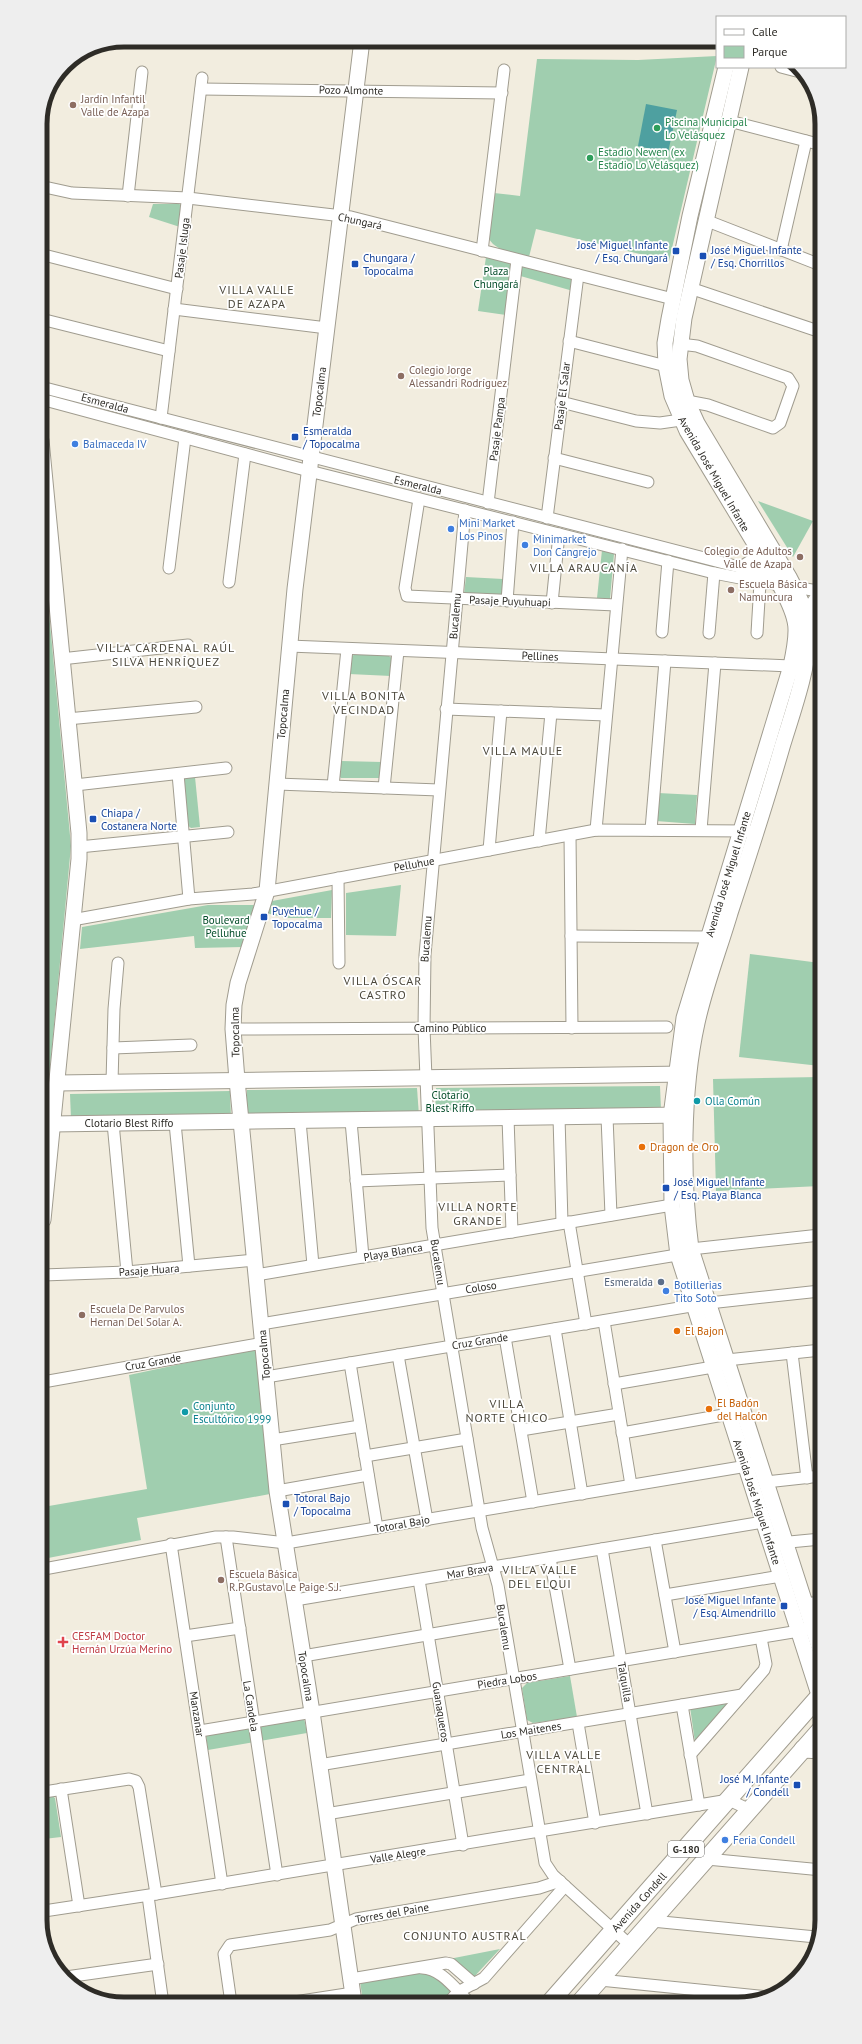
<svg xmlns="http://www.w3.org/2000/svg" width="862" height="2044" font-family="'PT Sans',sans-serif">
<rect width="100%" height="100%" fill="#f2eddf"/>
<g fill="#a0ceaf">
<path d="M717 56 669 261 536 229 529 257C515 253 497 252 489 239L494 193 520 196 537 59 638 60Z"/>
<polygon points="153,204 179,204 184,206 180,227 149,217"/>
<polygon points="486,257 509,261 511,268 506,315 478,311"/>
<polygon points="519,264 572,278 573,291 517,275"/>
<polygon points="758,501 813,521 793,557"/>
<polygon points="41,529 71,846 43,1142"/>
<polygon points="602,550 614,554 610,599 597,598"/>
<polygon points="466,577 503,579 502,597 464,594"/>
<polygon points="357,654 387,655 392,658 391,676 349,674 351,656"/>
<polygon points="341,761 382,762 381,778 341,778 338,775"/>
<polygon points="195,777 200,827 191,828 187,825 184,778"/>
<polygon points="658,793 697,795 695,824 656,821"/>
<polygon points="401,885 396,936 346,935 346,893"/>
<polygon points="332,890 331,918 286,918 266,913 272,901"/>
<polygon points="208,905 254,905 243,947 195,948 194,936 80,949 82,927"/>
<polygon points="750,954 820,963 820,1066 739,1057"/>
<polygon points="820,1077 820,1186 716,1191 713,1079"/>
<polygon points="660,1086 661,1110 435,1116 436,1088"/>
<polygon points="417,1088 419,1116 247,1117 247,1090"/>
<polygon points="230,1091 231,1118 71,1119 70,1094"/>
<polygon points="252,1349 257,1352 270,1494 137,1518 141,1540 43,1559 43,1507 147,1489 129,1375"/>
<polygon points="570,1676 577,1717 533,1723 527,1720 522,1688 527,1683"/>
<polygon points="729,1701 695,1742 690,1707"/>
<polygon points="304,1718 307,1733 208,1750 206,1735"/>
<polygon points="49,1794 55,1798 61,1837 44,1839 44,1795"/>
<polygon points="500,1949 472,1979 449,1959"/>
<polygon points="424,1971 436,1975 453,1992 443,2002 363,2002 360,1981"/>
</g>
<polygon fill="#4ea0a0" points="646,104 677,110 668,153 638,146"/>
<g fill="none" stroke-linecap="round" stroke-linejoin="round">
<g stroke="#a09c8f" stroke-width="13">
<g id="street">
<polyline points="781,67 800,72"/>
<polyline points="201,89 502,93"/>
<polyline points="729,121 818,144"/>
<polyline points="40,186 72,193 188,198 351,217 673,299"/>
<polyline points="128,196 142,72"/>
<polyline points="705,220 818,264"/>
<polyline points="781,250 806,141"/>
<polyline points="482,251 504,70"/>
<polyline points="40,254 177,289"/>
<polyline points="690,288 818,331"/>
<polyline points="174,309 327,328"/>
<polyline points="41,319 169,351"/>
<polyline points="569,341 666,366"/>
<polyline points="680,344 697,346 788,378 793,386 780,423 773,428 708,405 687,401"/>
<polyline points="41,387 778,577"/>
<path d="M41 399 309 471 714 573C749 580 783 586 819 591"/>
<polyline points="561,402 636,421 660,423 681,420"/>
<polyline points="161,418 202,78"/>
<polyline points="554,458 648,482"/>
<polyline points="419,499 405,588 407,596 616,605"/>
<polyline points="488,503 517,260"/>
<polyline points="465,510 425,955 424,1028 432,1228 482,1528 498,1585 545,1863 553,1875 630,1945"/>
<polyline points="547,518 578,275"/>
<polyline points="169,568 185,438"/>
<polyline points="229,582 245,454"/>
<polyline points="507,601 513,522"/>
<polyline points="552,603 559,534"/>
<polyline points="662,632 668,561"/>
<polyline points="709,633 714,573"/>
<polyline points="757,633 760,583"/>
<polyline points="289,646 791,666"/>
<polyline points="61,659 188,645"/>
<polyline points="446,709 606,715"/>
<polyline points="67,719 196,707"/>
<polyline points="178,774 189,899"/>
<polyline points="277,784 439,790"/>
<polyline points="75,785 226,768"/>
<polyline points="333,786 347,649"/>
<polyline points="384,788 398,651"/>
<polyline points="596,830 622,549"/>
<polyline points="651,830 665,661"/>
<polyline points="701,830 715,663"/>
<polyline points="570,835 572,1028"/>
<polyline points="539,841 551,713"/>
<polyline points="79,847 228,832"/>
<polyline points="489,850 501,711"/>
<polyline points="338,878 339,963"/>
<polyline points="72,920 189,899 253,894 596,830 748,831"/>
<polyline points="571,936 708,937"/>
<polyline points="233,1029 667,1027"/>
<polyline points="113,1048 191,1045"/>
<polyline points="112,1082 114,1009 118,963"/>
<polyline points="559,1117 562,1223"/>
<polyline points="607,1117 611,1215"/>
<polyline points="508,1118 512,1232"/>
<polyline points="300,1121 313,1265"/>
<polyline points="351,1121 363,1257"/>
<polyline points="113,1123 127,1272"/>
<polyline points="175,1123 189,1266"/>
<polyline points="356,1181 510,1175"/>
<polyline points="569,1222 586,1324"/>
<polyline points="43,1275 127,1272 255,1260"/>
<polyline points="256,1275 672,1205"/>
<polyline points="604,1321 631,1485"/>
<polyline points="261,1324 677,1255 691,1249 820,1235"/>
<polyline points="555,1329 582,1494"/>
<polyline points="505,1337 533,1502"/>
<polyline points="792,1353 807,1478"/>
<polyline points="398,1355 427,1520"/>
<polyline points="350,1363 377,1528"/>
<polyline points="266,1377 709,1303 820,1291"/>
<polyline points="43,1382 263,1343"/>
<polyline points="614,1384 713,1367 727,1360 821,1350"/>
<polyline points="521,1430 619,1414"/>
<polyline points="622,1433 729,1414"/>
<polyline points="272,1440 360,1426"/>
<polyline points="365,1456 467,1439"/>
<polyline points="766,1482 821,1476"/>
<polyline points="277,1491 368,1475"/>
<polyline points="226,1537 277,1875"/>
<polyline points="655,1540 675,1652"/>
<polyline points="779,1543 821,1539"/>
<polyline points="171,1544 222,1884"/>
<polyline points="602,1549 647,1814"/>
<polyline points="550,1558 570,1669"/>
<polyline points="44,1569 216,1537 233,1537 286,1543 753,1465"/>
<polyline points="419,1580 463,1845"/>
<polyline points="665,1595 781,1576"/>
<polyline points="295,1600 763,1522"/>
<polyline points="805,1604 821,1602"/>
<polyline points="185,1636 240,1628"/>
<polyline points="303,1656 503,1622"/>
<polyline points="682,1705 699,1805"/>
<polyline points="578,1723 595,1823"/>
<polyline points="200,1731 805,1630"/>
<polyline points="690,1755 764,1670 766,1664 761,1638"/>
<polyline points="319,1765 742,1695"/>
<polyline points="61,1789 79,1906"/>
<polyline points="44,1792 129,1779 136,1781 139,1787 156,1894"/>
<polyline points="326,1814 530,1780"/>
<polyline points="707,1859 822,1870"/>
<polyline points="148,1896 163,2004"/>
<polyline points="44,1911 156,1894 729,1800 750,1810"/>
<polyline points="652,1921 816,1937"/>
<path d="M422 1968C441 1968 456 1990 469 2002"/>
<polyline points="66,1977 158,1964"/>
<polyline points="351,1979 446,1963 451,1964 474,1984"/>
<polyline points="600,1980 768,1997"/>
<polyline points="449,2002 458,1992 484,1978 565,1886"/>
<polyline points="231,2003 224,1954 230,1945 330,1930 356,1919 539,1888 560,1881"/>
<polyline points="288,2003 353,1993"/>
</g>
</g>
<g stroke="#a09c8f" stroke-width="17">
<g id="secondary">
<path d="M726 67 690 216 669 319 665 343 666 366 672 396 687 431 781 587C799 621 799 629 791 666L684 1018 671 1116 672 1205 678 1255 821 1701"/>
<path d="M741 67 684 318 679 359 681 380 687 401 697 423 789 577C799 596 809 614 809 636 808 670 792 714 782 747 766 803 748 858 730 913 719 950 705 986 697 1023 682 1091 682 1180 691 1249L821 1653"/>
<polyline points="41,440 79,833 79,859 43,1220"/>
<polyline points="743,568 754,561 760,553"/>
<polyline points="806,615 819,596"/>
<polyline points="57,1083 685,1074"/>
<polyline points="52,1124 681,1115"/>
<polyline points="354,2002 312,1712 277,1491 237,1080 233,1029 234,1005 238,983 267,891 295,589 362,40"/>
</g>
</g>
<g stroke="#a09c8f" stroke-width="19">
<g id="primary">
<polyline points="803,1749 822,1750"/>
<polyline points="551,2001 821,1694"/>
<polyline points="581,2001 822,1728"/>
</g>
</g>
<use href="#street" stroke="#fff" stroke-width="11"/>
<use href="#secondary" stroke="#fff" stroke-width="15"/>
<use href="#primary" stroke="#fff" stroke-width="17"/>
</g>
<g fill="#8d6e63" stroke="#fff" stroke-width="1.5">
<circle cx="73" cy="105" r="4"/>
<circle cx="401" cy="376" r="4"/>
<circle cx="800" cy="557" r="4"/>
<circle cx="731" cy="590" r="4"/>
<circle cx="82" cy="1315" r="4"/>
<circle cx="221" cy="1580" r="4"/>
</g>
<g fill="#2e9e5b" stroke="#fff" stroke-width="1.5">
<circle cx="657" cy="128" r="4"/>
<circle cx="590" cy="158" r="4"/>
</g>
<g fill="#1a4fb4" stroke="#fff" stroke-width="1.5">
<rect x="672" y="247" width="8" height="8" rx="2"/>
<rect x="699" y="252" width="8" height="8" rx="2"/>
<rect x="351" y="260" width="8" height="8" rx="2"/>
<rect x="291" y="433" width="8" height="8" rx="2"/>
<rect x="89" y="815" width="8" height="8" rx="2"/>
<rect x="260" y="913" width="8" height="8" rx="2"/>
<rect x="662" y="1184" width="8" height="8" rx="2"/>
<rect x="282" y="1500" width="8" height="8" rx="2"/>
<rect x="780" y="1602" width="8" height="8" rx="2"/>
<rect x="793" y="1781" width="8" height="8" rx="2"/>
</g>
<g fill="#3f7fe0" stroke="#fff" stroke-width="1.5">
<circle cx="75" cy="444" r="4"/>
<circle cx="451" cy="529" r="4"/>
<circle cx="525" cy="545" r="4"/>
<circle cx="666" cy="1291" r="4"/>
<circle cx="725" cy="1840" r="4"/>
</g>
<g fill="#0f9aa8" stroke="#fff" stroke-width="1.5">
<circle cx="697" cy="1101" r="4"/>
<circle cx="185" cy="1412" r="4"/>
</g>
<g fill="#e8710a" stroke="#fff" stroke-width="1.5">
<circle cx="642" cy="1147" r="4"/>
<circle cx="677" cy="1331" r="4"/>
<circle cx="709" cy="1409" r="4"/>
</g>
<circle fill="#5c6f8a" stroke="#fff" stroke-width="1.5" cx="661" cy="1282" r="4"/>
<path fill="#e0444e" stroke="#fff" stroke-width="1.5" d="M61 1636h4v4h4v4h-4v4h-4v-4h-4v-4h4z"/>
<g text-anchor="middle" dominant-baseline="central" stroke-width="3.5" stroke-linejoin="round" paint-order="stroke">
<rect fill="#fff" stroke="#6d6b68" stroke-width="1" x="668" y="1841" width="36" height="16" rx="3"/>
<g font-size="10" font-weight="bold" fill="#2e2c27">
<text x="686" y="1849">G-180</text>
</g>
<g font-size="11" fill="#2e2c27" stroke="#fff">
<text transform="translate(351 90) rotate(1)">Pozo Almonte</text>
<text transform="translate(360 221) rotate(12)">Chungará</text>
<text transform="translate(182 248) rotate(-83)">Pasaje Isluga</text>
<text transform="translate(319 392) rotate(-83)">Topocalma</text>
<text transform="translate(562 396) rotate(-83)">Pasaje El Salar</text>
<text transform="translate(105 403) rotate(15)">Esmeralda</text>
<text transform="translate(497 429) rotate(-83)">Pasaje Pampa</text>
<text transform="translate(714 474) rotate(60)">Avenida José Miguel Infante</text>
<text transform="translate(418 485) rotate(14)">Esmeralda</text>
<text transform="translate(510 601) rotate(2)">Pasaje Puyuhuapi</text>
<text transform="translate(455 616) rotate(-85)">Bucalemu</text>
<text transform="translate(540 656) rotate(2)">Pellines</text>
<text transform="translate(283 714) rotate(-85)">Topocalma</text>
<text transform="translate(414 864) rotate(-10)">Pelluhue</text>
<text transform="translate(728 874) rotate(-73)">Avenida José Miguel Infante</text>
<text transform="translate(426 939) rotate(-86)">Bucalemu</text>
<text x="450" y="1028">Camino Público</text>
<text transform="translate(235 1032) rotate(-91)">Topocalma</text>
<text x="129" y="1123">Clotario Blest Riffo</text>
<text transform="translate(393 1252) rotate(-10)">Playa Blanca</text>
<text transform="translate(438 1262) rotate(81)">Bucalemu</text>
<text transform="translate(149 1270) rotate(-4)">Pasaje Huara</text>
<text transform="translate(481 1287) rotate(-9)">Coloso</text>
<text transform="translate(480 1341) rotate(-9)">Cruz Grande</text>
<text transform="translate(264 1355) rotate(-95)">Topocalma</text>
<text transform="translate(153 1362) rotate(-10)">Cruz Grande</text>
<text transform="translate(757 1502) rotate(72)">Avenida José Miguel Infante</text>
<text transform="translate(402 1524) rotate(-10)">Totoral Bajo</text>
<text transform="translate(470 1571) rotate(-10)">Mar Brava</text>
<text transform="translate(504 1627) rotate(81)">Bucalemu</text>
<text transform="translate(306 1676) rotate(81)">Topocalma</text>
<text transform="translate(507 1680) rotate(-9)">Piedra Lobos</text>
<text transform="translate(625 1682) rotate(80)">Talquilla</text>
<text transform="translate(251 1706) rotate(81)">La Candela</text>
<text transform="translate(441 1712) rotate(81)">Guanaqueros</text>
<text transform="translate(197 1714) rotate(81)">Manzanar</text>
<text transform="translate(531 1730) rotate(-9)">Los Maitenes</text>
<text transform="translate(398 1855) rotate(-9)">Valle Alegre</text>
<text transform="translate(639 1902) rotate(-48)">Avenida Condell</text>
<text transform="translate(392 1913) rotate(-10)">Torres del Paine</text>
</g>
<g font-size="11" fill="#785e54" stroke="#fff" text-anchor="start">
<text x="81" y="99">Jardín Infantil<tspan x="81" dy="13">Valle de Azapa</tspan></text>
<text x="409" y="370">Colegio Jorge<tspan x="409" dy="13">Alessandri Rodríguez</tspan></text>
<text x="792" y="551" text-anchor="end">Colegio de Adultos<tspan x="792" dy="13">Valle de Azapa</tspan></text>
<text x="739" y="584">Escuela Básica<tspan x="739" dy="13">Namuncura</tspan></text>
<text x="90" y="1309">Escuela De Parvulos<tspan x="90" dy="13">Hernan Del Solar A.</tspan></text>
<text x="229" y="1574">Escuela Básica<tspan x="229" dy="13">R.P.Gustavo Le Paige S.J.</tspan></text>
</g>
<g font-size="11" fill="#27864d" stroke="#fff" text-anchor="start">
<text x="665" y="122">Piscina Municipal<tspan x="665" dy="13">Lo Velásquez</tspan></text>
<text x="598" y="152">Estadio Newen (ex<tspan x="598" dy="13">Estadio Lo Velásquez)</tspan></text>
</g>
<g font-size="11" fill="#164399" stroke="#fff" text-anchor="start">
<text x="668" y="245" text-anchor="end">José Miguel Infante<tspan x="668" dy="13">/ Esq. Chungará</tspan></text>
<text x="711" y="250">José Miguel Infante<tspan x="711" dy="13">/ Esq. Chorrillos</tspan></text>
<text x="363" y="258">Chungara /<tspan x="363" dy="13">Topocalma</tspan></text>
<text x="303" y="431">Esmeralda<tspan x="303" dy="13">/ Topocalma</tspan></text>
<text x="101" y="813">Chiapa /<tspan x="101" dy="13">Costanera Norte</tspan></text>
<text x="272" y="911">Puyehue /<tspan x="272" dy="13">Topocalma</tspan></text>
<text x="674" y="1182">José Miguel Infante<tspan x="674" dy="13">/ Esq. Playa Blanca</tspan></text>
<text x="294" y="1498">Totoral Bajo<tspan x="294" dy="13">/ Topocalma</tspan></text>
<text x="776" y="1600" text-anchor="end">José Miguel Infante<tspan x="776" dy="13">/ Esq. Almendrillo</tspan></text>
<text x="789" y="1779" text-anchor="end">José M. Infante<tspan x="789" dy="13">/ Condell</tspan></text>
</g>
<g font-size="11" fill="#044d2a" stroke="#fff">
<text x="496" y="271">Plaza<tspan x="496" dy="13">Chungará</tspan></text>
<text x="226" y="920">Boulevard<tspan x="226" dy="13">Pelluhue</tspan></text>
<text x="450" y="1095">Clotario<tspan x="450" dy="13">Blest Riffo</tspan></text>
</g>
<g font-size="11" fill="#366cbe" stroke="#fff" text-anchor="start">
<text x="83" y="444">Balmaceda IV</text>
<text x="459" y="523">Mini Market<tspan x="459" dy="13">Los Pinos</tspan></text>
<text x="533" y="539">Minimarket<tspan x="533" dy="13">Don Cangrejo</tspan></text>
<text x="674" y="1285">Botillerias<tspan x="674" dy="13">Tito Soto</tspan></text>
<text x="733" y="1840">Feria Condell</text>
</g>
<g font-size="11" fill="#0d838f" stroke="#fff" text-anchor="start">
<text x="705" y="1101">Olla Común</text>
<text x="193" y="1406">Conjunto<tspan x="193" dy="13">Escultórico 1999</tspan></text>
</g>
<g font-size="11" fill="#c56008" stroke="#fff" text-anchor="start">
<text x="650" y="1147">Dragon de Oro</text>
<text x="685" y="1331">El Bajon</text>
<text x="717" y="1403">El Badón<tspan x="717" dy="13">del Halcón</tspan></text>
</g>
<g font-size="11" fill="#4e5e75" stroke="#fff" text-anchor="end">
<text x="653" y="1282">Esmeralda</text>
</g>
<g font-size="11" fill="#be3a42" stroke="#fff" text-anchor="start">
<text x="72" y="1636">CESFAM Doctor<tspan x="72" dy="13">Hernán Urzúa Merino</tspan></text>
</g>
<g font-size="12" letter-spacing="1" fill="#4b473b" stroke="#fff">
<text x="257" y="289">VILLA VALLE<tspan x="257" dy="14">DE AZAPA</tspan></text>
<text x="584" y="567">VILLA ARAUCANÍA</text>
<text x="166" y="647">VILLA CARDENAL RAÚL<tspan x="166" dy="14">SILVA HENRÍQUEZ</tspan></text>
<text x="364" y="695">VILLA BONITA<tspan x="364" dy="14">VECINDAD</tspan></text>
<text x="523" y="750">VILLA MAULE</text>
<text x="383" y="980">VILLA ÓSCAR<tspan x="383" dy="14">CASTRO</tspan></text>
<text x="478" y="1206">VILLA NORTE<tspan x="478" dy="14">GRANDE</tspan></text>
<text x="507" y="1403">VILLA<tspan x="507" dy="14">NORTE CHICO</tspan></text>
<text x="540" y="1569">VILLA VALLE<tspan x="540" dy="14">DEL ELQUI</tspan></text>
<text x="564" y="1754">VILLA VALLE<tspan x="564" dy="14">CENTRAL</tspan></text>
<text x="465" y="1935">CONJUNTO AUSTRAL</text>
</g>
</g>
<path d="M0 0H862V2044H0ZM124 47H738A77 77 0 0 1 815 124V1920A77 77 0 0 1 738 1997H124A77 77 0 0 1 47 1920V124A77 77 0 0 1 124 47Z" fill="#eee" fill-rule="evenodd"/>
<path fill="none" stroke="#2e2c27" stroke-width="5" d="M124 47H738A77 77 0 0 1 815 124V1920A77 77 0 0 1 738 1997H124A77 77 0 0 1 47 1920V124A77 77 0 0 1 124 47Z"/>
<rect x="716" y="16" width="130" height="52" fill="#ffffff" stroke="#ababa9"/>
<rect x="724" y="29" width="20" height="6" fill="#ffffff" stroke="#ababa9"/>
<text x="752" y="36" font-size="12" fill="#2e2c27">Calle</text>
<rect x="724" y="46" width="20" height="12" fill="#a0ceaf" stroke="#ababa9"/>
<text x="752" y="56" font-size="12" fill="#2e2c27">Parque</text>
</svg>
